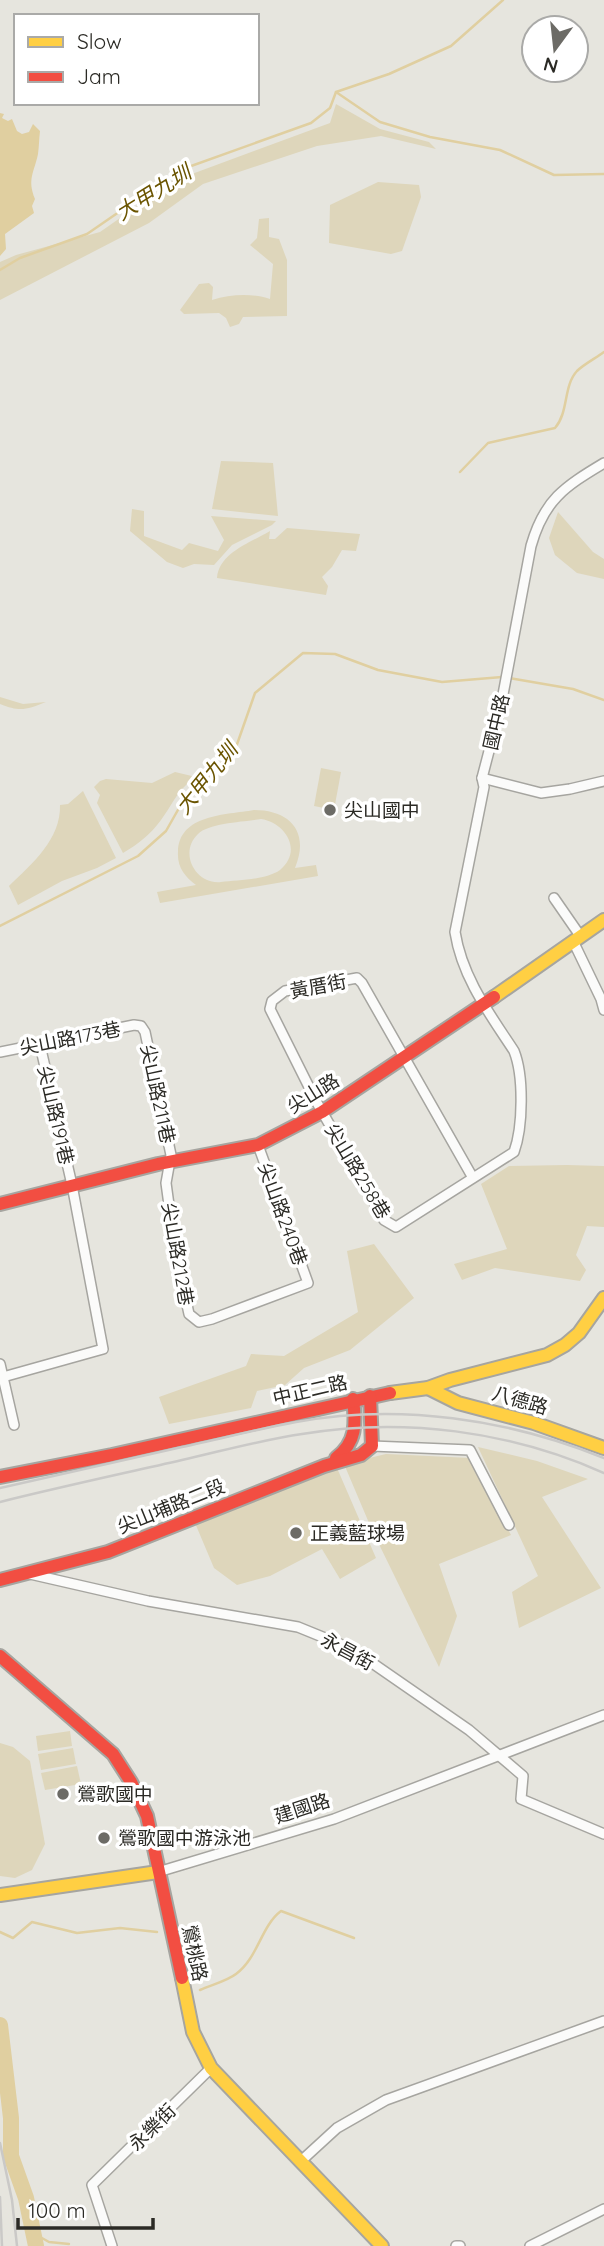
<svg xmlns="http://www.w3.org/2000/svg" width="604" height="2246" font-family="Quicksand,'Noto Sans TC',sans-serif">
<rect width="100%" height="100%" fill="#e6e5de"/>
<g fill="#ded6bb" fill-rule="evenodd">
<polygon points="336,104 380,129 429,142 436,149 381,136 317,146 203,184 149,223 0,300 0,262 16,255 100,232 173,181 330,123"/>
<polygon points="378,182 419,185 421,197 402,251 391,254 329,243 330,205"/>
<path d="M269 218V237L279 239 287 260V316L243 317 239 324 230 327 226 318 219 313 184 314 180 310 199 284 209 283 213 287 212 300C231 294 252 293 270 299L273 264 250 245 257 238 259 219Z"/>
<polygon points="221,461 273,463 278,516 212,509"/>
<polygon points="132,509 144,511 144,536 182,550 189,543 218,551 224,540 211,516 276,521 272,525 232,545 214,565 194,564 183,568 167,562 130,531"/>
<polygon points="558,512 593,552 604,559 604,579 577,573 555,555 549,538"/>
<path d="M287 528 360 534 356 551 342 550 332 567 322 577 328 586 326 595 217 578C219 553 250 543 270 531L269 539H275Z"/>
<path d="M0 697 23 704 46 702C26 710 20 712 0 704Z"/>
<polygon points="321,768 341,772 334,810 314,806"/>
<path d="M175 772 196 777C176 791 175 801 161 820 151 834 137 845 123 853L97 803 100 795 94 787 100 781 106 779 152 783Z"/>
<path d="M83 791 116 858 97 868 62 881 18 905 9 886C32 864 61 839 60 805L68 804Z"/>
<path d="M254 810C290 810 310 832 295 868L316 865 318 876 160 903 157 892 196 885C185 877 177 867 178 852 179 814 226 815 254 810ZM261 819C286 823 303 851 280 870 266 880 238 880 221 882 196 885 178 853 198 834 209 823 244 822 261 819Z"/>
<polygon points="567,1165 604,1166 604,1227 587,1226 576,1255 586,1270 580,1281 495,1268 462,1280 454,1264 507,1249 481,1184 509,1166"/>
<polygon points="374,1244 414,1298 350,1350 304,1368 285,1385 257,1391 251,1408 169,1424 159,1397 246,1366 251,1354 284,1356 358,1312 347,1251"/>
<polygon points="478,1447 537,1461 588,1479 542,1497 601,1588 519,1628 512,1592 538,1576"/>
<polygon points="386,1454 471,1458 511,1535 439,1564 457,1616 439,1667 372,1530 344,1464"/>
<polygon points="337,1468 376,1558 340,1579 322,1549 270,1576 237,1585 214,1568 195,1523"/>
<polygon points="70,1731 72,1746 38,1751 36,1736"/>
<polygon points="0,1743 13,1747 30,1761 45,1844 32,1870 15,1878 0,1876"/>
<polygon points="73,1748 76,1764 41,1770 38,1754"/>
<polygon points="77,1766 81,1784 45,1790 41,1773"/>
</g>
<path fill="#e0cfa0" d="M0 113 4 114 2 118 8 121 12 119 17 131 22 134 29 132 33 124 40 131C39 139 39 147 38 154 34 173 27 179 35 199L32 206 34 213 5 234 6 249 0 256Z"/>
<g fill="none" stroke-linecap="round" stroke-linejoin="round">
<g stroke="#e0cfa0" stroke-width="2.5">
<polyline points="336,92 380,122 430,137 500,150 554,175 604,174"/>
<polyline points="0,270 20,258 87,234 180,170 311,123 330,108 336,92 389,74 451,46 503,0"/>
<path d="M460 472 488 443 555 428C569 412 563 386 577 371 584 364 596 358 604 352"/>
<polyline points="509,678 573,689 604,700"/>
<polyline points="0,926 138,856 166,831 183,801 235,750 255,693 303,653 335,654 378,670 442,682 502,677"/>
<polyline points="0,1932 13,1938 32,1922 77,1933 120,1928 157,1932"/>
<path d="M200 1990C211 1985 227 1981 236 1974 258 1958 261 1926 281 1911L354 1938"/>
<polyline points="33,2233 49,2242 69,2244"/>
</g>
<polyline stroke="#e0cfa0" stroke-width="16" points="0,2025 11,2118 11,2156 26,2198 36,2246"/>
<g stroke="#a6a5a0" stroke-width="12">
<g id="street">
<polyline points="482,778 541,793 570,789 604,781"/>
<polyline points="554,898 581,937"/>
<polyline points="574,943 601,999 604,1010"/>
<polyline points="0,1052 134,1025 141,1026 145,1032 171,1155 166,1183 175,1249 189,1314 199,1322 212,1319 308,1283 258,1145"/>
<path d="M473 1178 362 983 357 978 285 991 272 1001 270 1009 316 1101 384 1220 396 1227 514 1152C523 1127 524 1076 514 1051 489 1013 462 977 455 932L484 787 482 778 501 705 531 546C544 500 564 487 604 463"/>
<polyline points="0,1364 14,1425"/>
<polyline points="3,1377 103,1349 72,1185 40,1045"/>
<polyline points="372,1446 470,1450 509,1525"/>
<polyline points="30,1574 148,1601 298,1627 352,1649 469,1730 523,1776 521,1799 604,1834"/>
<polyline points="158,1872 334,1819 604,1715"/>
<polyline points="301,2161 337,2128 386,2100 604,2021"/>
<polyline points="112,2246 92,2185 211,2068"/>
<polyline points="456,2246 460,2246"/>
<polyline points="530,2246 604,2209"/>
</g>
</g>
<g stroke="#a6a5a0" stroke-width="16">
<g id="slow">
<polyline points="494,997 604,920"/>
<polyline points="428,1388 458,1403 534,1423 604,1448"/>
<polyline points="390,1393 428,1388 450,1380 547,1355 565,1345 579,1333 604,1298"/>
<polyline points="0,1895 158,1872"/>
<polyline points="182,1978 193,2032 211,2068 382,2246"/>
</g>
</g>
<g stroke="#a6a5a0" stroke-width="16">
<g id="jam">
<polyline points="0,1204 158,1164 258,1145 322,1112 494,997"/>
<path d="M336 1458C357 1442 356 1423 353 1399"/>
<polyline points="0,1477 112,1455 390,1393"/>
<polyline points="0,1580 108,1552 324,1466 361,1455 372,1446 370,1396"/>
<polyline points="0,1656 113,1754 131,1782 147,1816 182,1978"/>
</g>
</g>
<use href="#street" stroke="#fbfbfa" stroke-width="9"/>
<use href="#slow" stroke="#ffcf43" stroke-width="12"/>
<use href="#jam" stroke="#f24e42" stroke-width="12"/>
<g stroke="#cac9c7" stroke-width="2.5">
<path d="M0 1488C61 1474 121 1461 182 1447 220 1439 258 1429 296 1422 399 1403 508 1419 604 1458"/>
<path d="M0 1502C60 1487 121 1474 182 1460 222 1451 261 1440 302 1434 403 1417 510 1431 604 1473"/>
<polyline points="0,2143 12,2200 17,2246"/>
<polyline points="0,2197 2,2246"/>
</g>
</g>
<g fill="#6c6b66" stroke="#fff" stroke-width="2.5">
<circle cx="330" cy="810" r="7"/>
<circle cx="296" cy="1533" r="7"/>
<circle cx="63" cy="1794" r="7"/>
<circle cx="104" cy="1838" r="7"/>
</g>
<g text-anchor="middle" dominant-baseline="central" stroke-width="7" stroke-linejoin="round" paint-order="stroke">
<g font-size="19" fill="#2b2a25" stroke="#fff">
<text transform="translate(496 722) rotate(-77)">國中路</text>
<text transform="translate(318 986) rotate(-11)">黃厝街</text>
<text transform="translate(70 1038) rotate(-11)">尖山路173巷</text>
<text transform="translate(313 1093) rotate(-32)">尖山路</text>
<text transform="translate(158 1094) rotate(78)">尖山路211巷</text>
<text transform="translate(56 1115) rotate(77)">尖山路191巷</text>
<text transform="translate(358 1171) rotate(59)">尖山路258巷</text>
<text transform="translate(283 1214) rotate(70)">尖山路240巷</text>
<text transform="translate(178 1254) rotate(80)">尖山路212巷</text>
<text transform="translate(310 1390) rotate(-13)">中正二路</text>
<text transform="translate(520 1400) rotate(16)">八德路</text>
<text transform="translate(171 1506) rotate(-22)">尖山埔路二段</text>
<text transform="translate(348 1651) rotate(28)">永昌街</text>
<text transform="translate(302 1808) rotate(-18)">建國路</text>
<text transform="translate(195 1953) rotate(78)">鶯桃路</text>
<text transform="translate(152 2127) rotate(-45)">永樂街</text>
</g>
<g font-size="19" fill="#2b2a25" stroke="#fff" text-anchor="start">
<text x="344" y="810">尖山國中</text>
<text x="310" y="1533">正義藍球場</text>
<text x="77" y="1794">鶯歌國中</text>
<text x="118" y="1838">鶯歌國中游泳池</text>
</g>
<g font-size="21" font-style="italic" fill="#6a5400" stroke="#fff">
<text transform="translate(153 192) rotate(-32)">大甲九圳</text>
<text transform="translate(206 778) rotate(-51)">大甲九圳</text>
</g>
</g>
<rect x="14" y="14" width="245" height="91" fill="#ffffff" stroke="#aaaaa8" stroke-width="2"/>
<rect x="28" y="37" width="35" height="10" fill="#ffcf43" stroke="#aaaaa8" stroke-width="2"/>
<text x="77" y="49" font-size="21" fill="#2b2a25">Slow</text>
<rect x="28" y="72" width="35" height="10" fill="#f24e42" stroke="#aaaaa8" stroke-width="2"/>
<text x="77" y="84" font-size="21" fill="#2b2a25">Jam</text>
<g transform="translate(555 49) rotate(195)"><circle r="33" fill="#ffffff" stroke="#aaaaa8" stroke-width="2"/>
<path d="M0-5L12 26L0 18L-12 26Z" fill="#6c6b66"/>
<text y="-10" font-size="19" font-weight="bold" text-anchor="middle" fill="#2b2a25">N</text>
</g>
<path d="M18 2218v10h135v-10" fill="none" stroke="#2b2a25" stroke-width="3.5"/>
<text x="28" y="2218" font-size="21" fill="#2b2a25" stroke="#ffffff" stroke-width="5" paint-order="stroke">100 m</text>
</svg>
